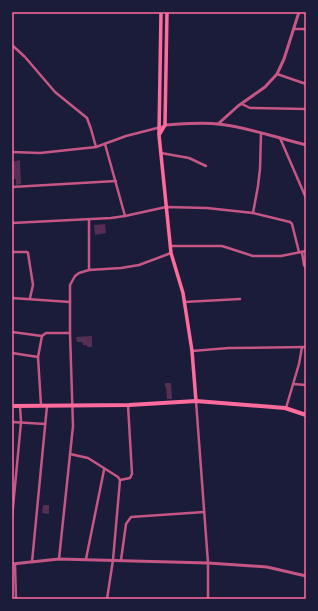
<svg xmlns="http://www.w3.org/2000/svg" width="318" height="611" font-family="'DM Sans',sans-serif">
<rect width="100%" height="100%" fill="#1b1b3a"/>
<g fill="#542f53">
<polygon points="20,160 21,184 16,185 16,179 12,179 12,162"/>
<polygon points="105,224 106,233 95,235 94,225"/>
<polygon points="92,336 92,347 88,347 86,345 83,345 82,342 77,342 76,337"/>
<polygon points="165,383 171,383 172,399 167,399 166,387 165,387"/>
<polygon points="43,505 49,505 49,514 42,513"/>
</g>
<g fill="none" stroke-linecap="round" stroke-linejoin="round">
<g stroke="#c65784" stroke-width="2.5">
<polyline points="294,29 306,29"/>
<polyline points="12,45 25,57 55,92 87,118 91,129 96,147"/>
<polyline points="277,74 306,84"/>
<polyline points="242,104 250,108 306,109"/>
<polyline points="280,138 306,198"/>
<polyline points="105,144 125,216"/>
<polyline points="12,152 40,153 96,147 126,136 165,126"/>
<polyline points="161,153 189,158 206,166"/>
<polyline points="12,187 116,181"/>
<polyline points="253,213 290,222 292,224 299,252"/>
<polyline points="12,223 111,218 125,216 166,207 207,208 253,213 258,186 260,169 261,133"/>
<polyline points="170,246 222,246 253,256 281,256 306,251"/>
<polyline points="12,252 27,252 28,253 33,285 30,298"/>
<polyline points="302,252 304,265 306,268"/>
<polyline points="89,270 121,268 139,265 171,253"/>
<polyline points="12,298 70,302"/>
<polyline points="184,302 240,299"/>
<polyline points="12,332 42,336"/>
<polyline points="192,351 229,348 306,347"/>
<polyline points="12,353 38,357"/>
<polyline points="293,384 306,385"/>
<polyline points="196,401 208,563 208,599"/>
<polyline points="41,405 38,357 42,336 46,333 70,333"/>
<polyline points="286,408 299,364 302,347"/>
<polyline points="12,422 45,424"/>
<polyline points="70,454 88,458 118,477 120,480 113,560 107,599"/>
<polyline points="120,480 130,478 132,474 128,405"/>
<polyline points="12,518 21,422 20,406"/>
<polyline points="59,559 73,426 70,333 70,285 75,276 79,273 89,270 89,220"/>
<polyline points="86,559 104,470"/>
<polyline points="121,560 126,524 131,517 204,512"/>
<polyline points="32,562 47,406"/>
<polyline points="15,564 16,599"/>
</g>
<g stroke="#c65784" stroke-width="3">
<polyline points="218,124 238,106 265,87 277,74 284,59 299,12"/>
<path d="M165 125C183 124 201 122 218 124 248 127 277 138 306 145"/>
<polyline points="12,564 59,559 208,563 267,567 306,576"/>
</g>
<g stroke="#ff6b9d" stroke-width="3.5">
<polyline points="167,12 165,125 159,135 171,253 183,293 192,351 196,401"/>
<polyline points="159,134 161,12"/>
</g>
<polyline stroke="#ff6b9d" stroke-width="4" points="12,406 129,405 196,401 273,407 285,408 306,415"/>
</g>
<rect width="318" height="611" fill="none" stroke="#1b1b3a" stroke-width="26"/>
<rect x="13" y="13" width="292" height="585" fill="none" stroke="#ff6b9d" stroke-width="1.5"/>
</svg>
